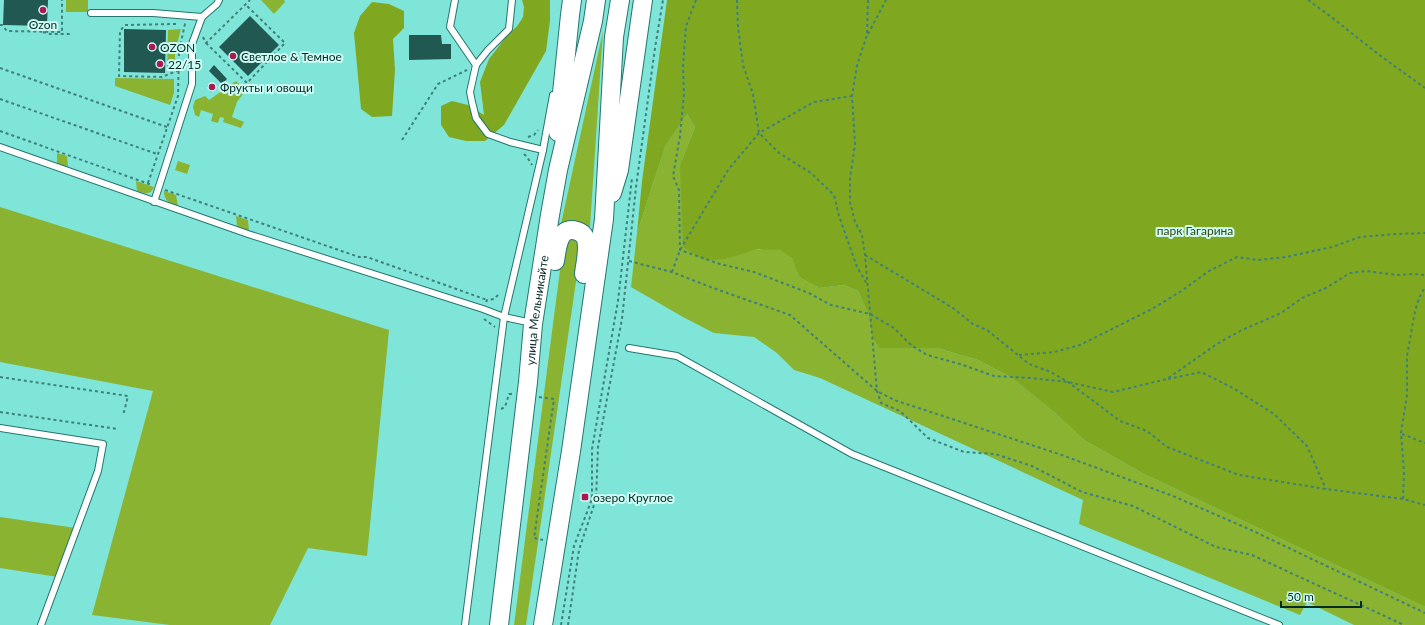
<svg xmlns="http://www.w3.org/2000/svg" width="1425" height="625" font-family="Lato,sans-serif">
<rect width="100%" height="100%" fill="#7fe5d9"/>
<g fill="#8ab331">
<rect x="66" y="0" width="22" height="12"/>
<polygon points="261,0 284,0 285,2 274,14"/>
<polygon points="181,29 175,52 175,67 167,70 168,30"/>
<path d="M603 31 590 227C579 221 572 220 561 224Z"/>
<polygon points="115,78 174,79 174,93 170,105 115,86"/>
<polygon points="236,81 245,91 237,102 232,117 244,122 241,128 223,122 224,118 220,117 218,123 211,121 213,114 201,110 199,117 195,115 193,107 195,100 205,96 209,100"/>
<path d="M687 114 695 127 680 165 726 259C745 253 775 240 791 257 795 262 797 272 799 277L819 288 844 285 858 291 868 313 872 338 879 348H937L978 360 1012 378 1055 413 1084 440 1144 474 1425 607V625H1354L1307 602 1300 615 1079 524 1083 500 820 378 794 370 777 353 754 337 714 333 683 317 631 287 637 233 665 147Z"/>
<polygon points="57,153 67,156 68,167 57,163"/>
<polygon points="178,161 190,165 187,174 175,170"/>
<path d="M136 181 154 187C150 196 145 193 137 191Z"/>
<path d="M164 191 176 195 178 206C169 203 164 201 164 191Z"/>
<polygon points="0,207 389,330 367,556 308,548 270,625 170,625 92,615 153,391 0,362"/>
<polygon points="236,216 248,220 249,231 237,226"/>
<polygon points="570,239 575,239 581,247 526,625 514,625 563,247"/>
<polygon points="0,517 76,528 58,577 0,568"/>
</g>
<g fill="#7fa820">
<polygon points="522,0 550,0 550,21 546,51 504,125 485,141 466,141 449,137 441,125 441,106 452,101 468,105 484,115 480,82 489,59 506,37 518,25 523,17 524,7"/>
<polygon points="667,0 1425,0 1425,607 1144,474 1084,440 1055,413 1012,378 978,360 937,348 879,348 872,338 868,313 858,291 844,285 819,288 799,277 792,258 780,250 759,249 726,259 704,260 683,247 680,165 695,127 687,114 665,147 637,233 642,181"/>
<polygon points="372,2 389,4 404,11 404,28 393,39 395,70 392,116 372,117 361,109 354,33 360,16"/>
</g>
<g fill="#215852">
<polygon points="4,0 48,0 47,26 3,25"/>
<polygon points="250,16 279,45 248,76 219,47"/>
<polygon points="124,29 166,30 165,73 124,72"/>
<polygon points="409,35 441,35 442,44 451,44 451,59 409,60"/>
<polygon points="214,65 227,79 222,84 209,71"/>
<polygon points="213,83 216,88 211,92 207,86"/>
</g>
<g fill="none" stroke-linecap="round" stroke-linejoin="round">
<g stroke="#24766e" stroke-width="8">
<g id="service">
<polyline points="455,0 450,27 476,65"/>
<polyline points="512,0 509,29 488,50 476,65 470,92 472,102 476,118 488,134 510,142 543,150"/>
<polyline points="91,13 153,13 202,17"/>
<polyline points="0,147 248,234 483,309 504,317 532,323"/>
<polyline points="154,202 192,84 192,44 202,17 217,4 219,0"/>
<polyline points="629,348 677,356 852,454 1279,625"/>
<polyline points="0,428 103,444 98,471 41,625"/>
<polyline points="465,625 504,317 543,150 553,95"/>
</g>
</g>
<g stroke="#24766e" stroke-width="20">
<g id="secondary">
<polyline points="558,132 570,15 572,0"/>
<polyline points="612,193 619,170 643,0"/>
<path d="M555 261C557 249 558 225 577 231 581 232 584 235 586 239 589 250 585 263 584 274"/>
<path id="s1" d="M499 625 528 382 533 324 550 215 558 170 593 21 596 0"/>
<polyline points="543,625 571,451 604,219 614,37 620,0"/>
</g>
</g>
<g stroke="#3f817a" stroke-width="2" stroke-dasharray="3 3" stroke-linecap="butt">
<polyline points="696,0 686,26 683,66 684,94 680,136 673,176 679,190 680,250 720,264 754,272 809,293 831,305 870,314 894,328 911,345 927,355 960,364 994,376 1030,378 1068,382 1113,392 1167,379 1217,344 1240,331 1281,313 1302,298 1326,288 1350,273 1366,271 1398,275 1414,274 1425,275"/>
<polyline points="737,0 738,27 743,65 753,94 759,133 779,153 811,173 834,195 839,216 857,267 867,284"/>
<polyline points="868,0 867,35 857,65 852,96 855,144 850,179 850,202 855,222 862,235 865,255 877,391 881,403 900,411 928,438 964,452 995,454 1032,466 1082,492 1133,506 1216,547 1252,555 1404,625"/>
<polyline points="1308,0 1330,16 1378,54 1425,88"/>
<polyline points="176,24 125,25 120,31 119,76 162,77 179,70"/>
<polyline points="0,25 2,25 7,31 62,32 62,0"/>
<polyline points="43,32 50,34 70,34"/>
<polyline points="868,34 886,0"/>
<polyline points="203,37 206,43 250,0"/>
<polyline points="206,43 247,83 285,43 245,4"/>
<polyline points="0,68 167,127"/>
<polyline points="0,99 157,154"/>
<polyline points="0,131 152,185"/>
<polyline points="528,137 534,135 538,130"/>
<polyline points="402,140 438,84 467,70"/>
<polyline points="524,154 527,157 532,165"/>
<polyline points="148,183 178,96 179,51 185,24 187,24"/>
<polyline points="165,190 359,257 367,257 487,300"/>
<polyline points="865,255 953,308 973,324 987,330 1029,364 1051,372 1068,382 1120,421 1147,431 1167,447 1239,475 1326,489 1403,499 1425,505"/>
<polyline points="629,261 672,272 713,288 790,315 877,391 894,400 1059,454 1173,496 1251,530 1425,613"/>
<polyline points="672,272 680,250 728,170 759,133 814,102 852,96"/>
<polyline points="486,302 487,300 494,299 500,293"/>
<polyline points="484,319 495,327"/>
<polyline points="1019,355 1054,352 1080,345 1150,310 1180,292 1209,271 1237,257 1258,260 1286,257 1332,247 1360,237 1397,234 1425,233"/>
<polyline points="0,377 128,396 124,412 121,411"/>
<polyline points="1168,379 1201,372 1233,388 1274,414 1307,446 1326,489"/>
<polyline points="539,397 554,399 534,538 543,540"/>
<polyline points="501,409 505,407 509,394 513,394"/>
<polyline points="0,412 118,429"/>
<polyline points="1402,434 1425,443"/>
<polyline points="1403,499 1404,472 1401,433 1407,395 1407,356 1415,311 1419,298 1425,287"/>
<polyline points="561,625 574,546 592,499 592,449 618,301 632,178"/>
<polyline points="568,625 579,550 596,499 598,447 622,319 636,187 655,48 663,0"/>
</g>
<use href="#service" stroke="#fff" stroke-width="6"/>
<use href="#secondary" stroke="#fff" stroke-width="18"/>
</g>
<g fill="#ab1950" stroke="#cdfcf5" stroke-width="1.5">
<circle cx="43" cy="10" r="4"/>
<circle cx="152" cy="47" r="4"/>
<circle cx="233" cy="56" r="4"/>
<circle cx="160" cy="64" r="4"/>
<circle cx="212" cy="87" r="4"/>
<rect x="581" y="493" width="8" height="8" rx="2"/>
</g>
<g text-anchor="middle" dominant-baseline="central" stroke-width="4" stroke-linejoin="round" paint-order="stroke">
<g font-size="12" fill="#082a27" stroke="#cdfcf5" text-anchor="start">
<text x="43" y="24" text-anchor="middle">Ozon</text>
<text x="160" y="47">OZON</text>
<text x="241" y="56">Светлое &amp; Темное</text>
<text x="168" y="64">22/15</text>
<text x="220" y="87">Фрукты и овощи</text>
<text x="593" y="497">озеро Круглое</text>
</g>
<g font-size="12" fill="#341" stroke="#cdfcf5">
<text x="1195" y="230">парк Гагарина</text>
</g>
<g font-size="12" fill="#082a27" stroke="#cdfcf5">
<text stroke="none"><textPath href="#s1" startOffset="317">улица Мельникайте</textPath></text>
</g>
</g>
<path d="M1281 601v6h80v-6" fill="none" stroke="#082a27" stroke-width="2"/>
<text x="1287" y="601" font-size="12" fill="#082a27" stroke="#cdfcf5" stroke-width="3" paint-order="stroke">50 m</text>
</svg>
